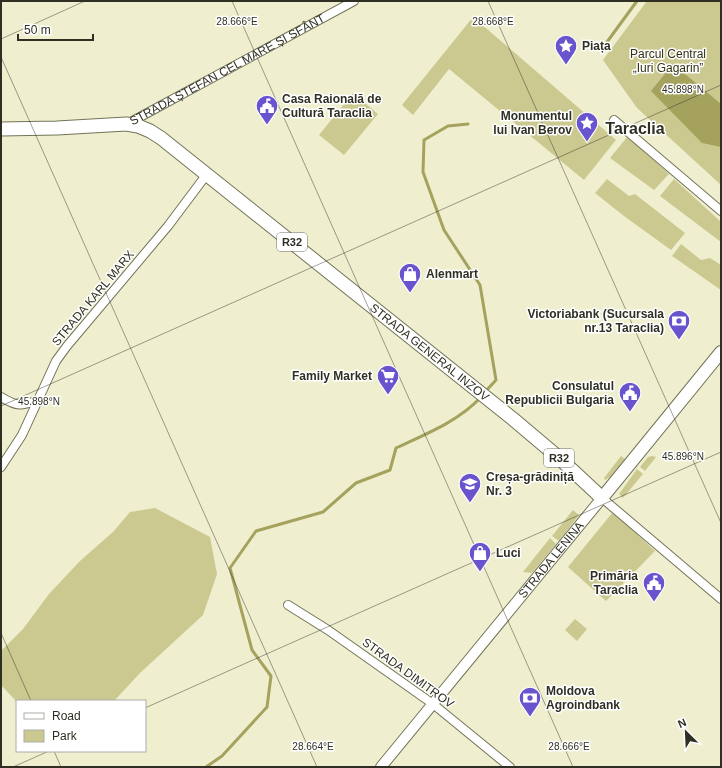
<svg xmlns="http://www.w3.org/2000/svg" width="722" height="768" font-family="Helvetica,sans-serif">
<rect width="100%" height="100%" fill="#efefd0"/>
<g fill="#cbc990">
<polygon points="647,1 721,1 721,185 637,108 603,60"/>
<polygon points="473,17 616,140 584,180 449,69 413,115 402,105"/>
<polygon points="353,93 378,114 344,155 319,135"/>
<polygon points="628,136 669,174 654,190 610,158"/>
<polygon points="607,179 629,196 635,194 685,233 671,250 624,216 595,193"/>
<polygon points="674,179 721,222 721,242 660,196"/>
<polygon points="681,244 701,260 710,258 721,265 721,290 672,256"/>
<polygon points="621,456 625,459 610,477 605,480 604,478"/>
<polygon points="652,456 656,457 645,471 640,467 648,457"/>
<polygon points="637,469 643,474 623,498 619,494"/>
<polygon points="155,508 210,537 217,574 203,615 140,673 114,701 17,701 17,702 1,685 1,651 23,629 49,594 80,561 114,531 130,512"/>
<polygon points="573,510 579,515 559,541 552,536"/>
<polygon points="613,512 655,551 606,601 568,567"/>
<polygon points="550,538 556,544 532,573 523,572"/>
<polygon points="575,619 587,629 577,641 565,630"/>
</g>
<polygon fill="#a5a25e" points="673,64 721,104 721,147 702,143 651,91"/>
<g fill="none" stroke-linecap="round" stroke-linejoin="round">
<g stroke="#a5a25e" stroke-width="3">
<polyline points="607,42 637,1"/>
<polyline points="468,124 448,126 424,140 423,172 444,230 480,285 496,380 485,392"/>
<path d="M206 767 222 756 267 707 271 676 252 650 230 568 256 531 323 512 356 483 390 470 396 448C426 434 459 421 481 397"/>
</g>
<g stroke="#737358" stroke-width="10">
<g id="minor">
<polyline points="614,120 721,211"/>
<path id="s1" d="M127 124 354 1"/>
<path d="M1 397C17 407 21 406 39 400"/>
<polyline points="1,467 22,435 56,361 67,346 168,226 207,174"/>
<polyline points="602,498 721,599"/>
<polyline points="288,605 328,630 433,704 510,767"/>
</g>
</g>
<g stroke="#737358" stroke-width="12">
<g id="tertiary">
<path id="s2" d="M381 767 602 498"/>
</g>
</g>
<g stroke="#737358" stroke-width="14">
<polyline id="secondary" points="602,498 721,352"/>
</g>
<g stroke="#737358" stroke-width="15">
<g id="primary">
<path id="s3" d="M1 129 57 128 126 124 138 126 150 131 161 138 513 419 558 457 602 498"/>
</g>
</g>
<use href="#minor" stroke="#fff" stroke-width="8"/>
<use href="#tertiary" stroke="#fff" stroke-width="10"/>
<use href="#secondary" stroke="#fff" stroke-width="12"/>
<use href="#primary" stroke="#fff" stroke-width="13"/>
</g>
<path fill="none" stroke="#2f2f23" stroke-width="1" stroke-opacity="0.45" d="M232 1 573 767M488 1 721 523M1 39 85 1M1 57 317 767M1 406 721 85M1 633 31 701M145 708 721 452M54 751 61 767M13 767 49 751"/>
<defs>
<g id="sight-pin" transform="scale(1.15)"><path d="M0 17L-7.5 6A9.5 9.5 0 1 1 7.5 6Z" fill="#6954ce" stroke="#fff"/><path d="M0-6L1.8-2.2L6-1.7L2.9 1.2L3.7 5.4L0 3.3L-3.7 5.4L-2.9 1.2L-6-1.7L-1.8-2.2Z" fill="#fff"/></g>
<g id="civic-pin" transform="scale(1.15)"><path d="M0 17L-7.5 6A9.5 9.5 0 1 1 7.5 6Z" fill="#6954ce" stroke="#fff"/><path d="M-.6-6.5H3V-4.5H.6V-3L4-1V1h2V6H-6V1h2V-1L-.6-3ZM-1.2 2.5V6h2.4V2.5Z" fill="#fff"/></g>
<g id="shop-pin" transform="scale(1.15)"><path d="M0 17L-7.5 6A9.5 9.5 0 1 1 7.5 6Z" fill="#6954ce" stroke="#fff"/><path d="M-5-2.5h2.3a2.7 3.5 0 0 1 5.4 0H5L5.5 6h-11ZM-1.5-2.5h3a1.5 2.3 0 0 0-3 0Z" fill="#fff"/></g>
<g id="bank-pin" transform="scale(1.15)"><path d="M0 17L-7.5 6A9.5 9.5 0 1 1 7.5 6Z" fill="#6954ce" stroke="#fff"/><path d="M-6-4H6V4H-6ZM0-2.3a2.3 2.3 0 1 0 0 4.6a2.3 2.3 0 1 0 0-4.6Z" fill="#fff"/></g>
<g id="supermarket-pin" transform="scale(1.15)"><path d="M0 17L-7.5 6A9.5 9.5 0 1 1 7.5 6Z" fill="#6954ce" stroke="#fff"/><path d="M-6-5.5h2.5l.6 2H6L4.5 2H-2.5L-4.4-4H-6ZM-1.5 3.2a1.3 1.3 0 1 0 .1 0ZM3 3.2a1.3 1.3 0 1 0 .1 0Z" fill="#fff"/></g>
<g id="school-pin" transform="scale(1.15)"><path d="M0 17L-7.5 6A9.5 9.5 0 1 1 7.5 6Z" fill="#6954ce" stroke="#fff"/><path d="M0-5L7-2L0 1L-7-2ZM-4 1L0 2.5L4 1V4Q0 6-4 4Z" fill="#fff"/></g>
</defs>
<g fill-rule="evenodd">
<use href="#sight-pin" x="566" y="46"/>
<use href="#civic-pin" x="267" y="106"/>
<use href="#sight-pin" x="587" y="123"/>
<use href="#shop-pin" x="410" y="274"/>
<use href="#bank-pin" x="679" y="321"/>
<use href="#supermarket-pin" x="388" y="376"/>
<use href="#civic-pin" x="630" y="393"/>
<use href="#school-pin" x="470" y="484"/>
<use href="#shop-pin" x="480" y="553"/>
<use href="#civic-pin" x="654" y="583"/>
<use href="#bank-pin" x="530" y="698"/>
</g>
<g text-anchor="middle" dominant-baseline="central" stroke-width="3" stroke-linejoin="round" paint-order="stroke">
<g fill="#fff" stroke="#6d6d65" stroke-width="1">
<rect x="277" y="233" width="30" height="18" rx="3"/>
<rect x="544" y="449" width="30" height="18" rx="3"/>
</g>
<g font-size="11" font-weight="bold" fill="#2f2f23">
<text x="292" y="242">R32</text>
<text x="559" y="458">R32</text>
</g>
<g font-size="12" font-weight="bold" fill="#2f2f23" stroke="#fff" text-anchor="start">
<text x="582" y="46">Piața</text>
<text x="282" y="99">Casa Raională de<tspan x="282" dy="14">Cultură Taraclia</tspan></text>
<text x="572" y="116" text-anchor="end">Monumentul<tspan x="572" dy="14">lui Ivan Berov</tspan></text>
<text x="426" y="274">Alenmart</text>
<text x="664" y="314" text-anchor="end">Victoriabank (Sucursala<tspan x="664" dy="14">nr.13 Taraclia)</tspan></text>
<text x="372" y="376" text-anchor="end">Family Market</text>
<text x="614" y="386" text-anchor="end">Consulatul<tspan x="614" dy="14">Republicii Bulgaria</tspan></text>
<text x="486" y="477">Creșa-grădiniță<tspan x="486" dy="14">Nr. 3</tspan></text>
<text x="496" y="553">Luci</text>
<text x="638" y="576" text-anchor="end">Primăria<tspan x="638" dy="14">Taraclia</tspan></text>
<text x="546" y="691">Moldova<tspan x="546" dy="14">Agroindbank</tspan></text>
</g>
<g font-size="12" fill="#343213" stroke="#fff">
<text x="668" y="54">Parcul Central<tspan x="668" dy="14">„Iuri Gagarin”</tspan></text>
</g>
<g font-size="12" fill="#2f2f23" stroke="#fff">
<text stroke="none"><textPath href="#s1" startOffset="114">STRADA ȘTEFAN CEL MARE ȘI SFÂNT</textPath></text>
<text transform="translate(93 298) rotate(-50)">STRADA KARL MARX</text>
<text stroke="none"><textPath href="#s3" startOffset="507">STRADA GENERAL INZOV</textPath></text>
<text stroke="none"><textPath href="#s2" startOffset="268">STRADA LENINA</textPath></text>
<text transform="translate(408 673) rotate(36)">STRADA DIMITROV</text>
</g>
<g font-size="16" font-weight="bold" fill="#2f2f23" stroke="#fff">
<text x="635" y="128">Taraclia</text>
</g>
</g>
<g font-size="10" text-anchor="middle" fill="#2f2f23" stroke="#fff" stroke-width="3" stroke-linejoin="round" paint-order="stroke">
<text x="237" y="25">28.666°E</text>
<text x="493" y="25">28.668°E</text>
<text x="683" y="93">45.898°N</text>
<text x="39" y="405">45.898°N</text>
<text x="683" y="460">45.896°N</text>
<text x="313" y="750">28.664°E</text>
<text x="569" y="750">28.666°E</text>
</g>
<rect width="722" height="768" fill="none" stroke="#2f2f23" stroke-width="4"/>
<rect x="16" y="700" width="130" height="52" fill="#ffffff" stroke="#acaca7"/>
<rect x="24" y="713" width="20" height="6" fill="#ffffff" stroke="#acaca7"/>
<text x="52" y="720" font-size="12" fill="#2f2f23">Road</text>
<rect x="24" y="730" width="20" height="12" fill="#cbc990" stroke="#acaca7"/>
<text x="52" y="740" font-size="12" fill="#2f2f23">Park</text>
<g transform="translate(686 732) rotate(336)" stroke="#ffffff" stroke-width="3" paint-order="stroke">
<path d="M0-3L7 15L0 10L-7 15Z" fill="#2f2f23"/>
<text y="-6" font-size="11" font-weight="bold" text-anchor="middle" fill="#2f2f23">N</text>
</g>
<path d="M18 34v6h75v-6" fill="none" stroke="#2f2f23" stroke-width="2"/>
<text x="24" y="34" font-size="12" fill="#2f2f23" stroke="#ffffff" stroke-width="3" paint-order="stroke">50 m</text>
</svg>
